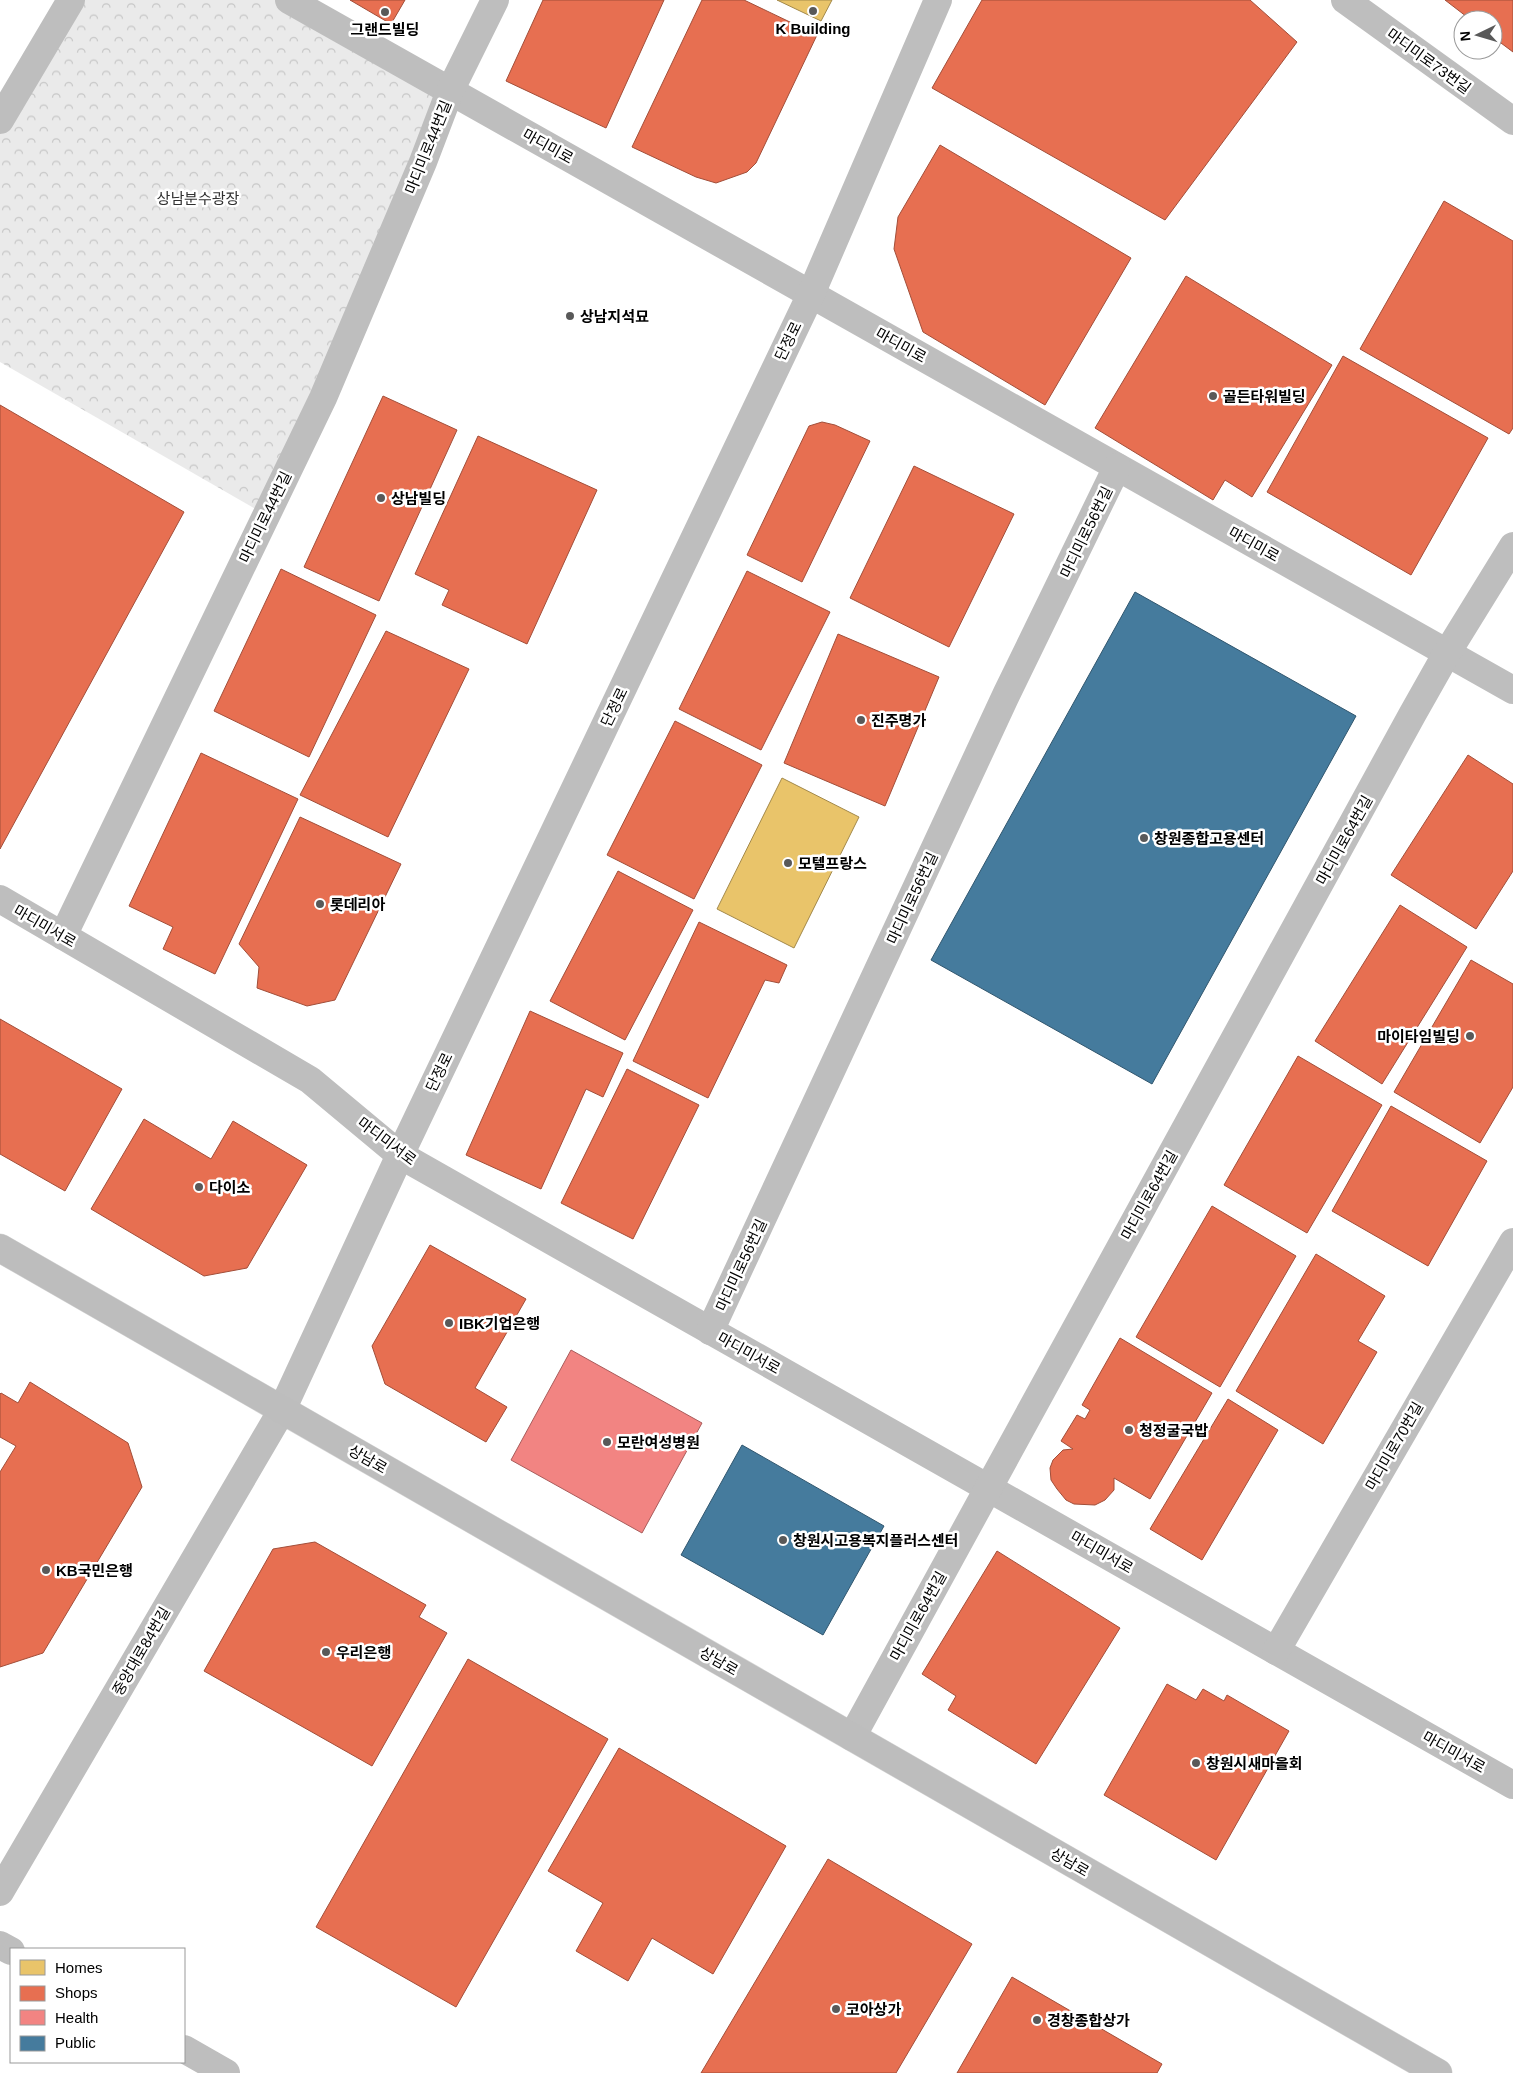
<svg xmlns="http://www.w3.org/2000/svg" width="1513" height="2073" font-family="Helvetica,'Noto Sans KR',sans-serif">
<defs>
<pattern id="forest-crowns" width="20" height="18" patternUnits="userSpaceOnUse" patternTransform="scale(1.25)"><rect width="20" height="18" fill="#eaeaea"/><path d="M2 6a3 3 0 1 1 6 0M12 15a3 3 0 1 1 6 0" fill="none" stroke="#c7c7c7"/></pattern>
</defs>
<rect width="100%" height="100%" fill="#fff"/>
<polygon fill="url(#forest-crowns)" points="71,0 289,0 450,91 266,515 0,362 0,120"/>
<g fill="#e9c46a" stroke="#a3894a">
<polygon points="777,0 832,0 821,21"/>
<polygon points="782,778 859,817 794,948 717,909"/>
</g>
<g fill="#e76f51" stroke="#a24e39">
<polygon points="350,0 405,0 391,24"/>
<polygon points="543,0 664,0 606,128 506,81"/>
<polygon points="702,0 744,0 817,35 756,163 747,172 716,183 696,177 632,147"/>
<polygon points="982,0 1250,0 1297,42 1165,220 932,88"/>
<polygon points="1445,0 1513,0 1513,52 1493,37 1493,20 1471,20"/>
<polygon points="940,145 1131,258 1045,405 923,332 894,249 898,217"/>
<polygon points="1444,201 1513,241 1513,428 1509,434 1360,349"/>
<polygon points="1186,276 1332,365 1252,497 1225,480 1213,500 1095,428"/>
<polygon points="1343,356 1488,438 1411,575 1267,492"/>
<polygon points="383,396 457,430 379,601 304,567"/>
<polygon points="0,405 184,512 0,849"/>
<polygon points="822,422 835,425 870,441 802,582 747,555 809,426"/>
<polygon points="478,436 597,490 527,644 442,605 449,590 415,574"/>
<polygon points="914,466 1014,514 949,647 850,598"/>
<polygon points="281,569 376,615 309,757 214,711"/>
<polygon points="747,571 830,612 761,750 679,709"/>
<polygon points="386,631 469,669 388,837 300,795"/>
<polygon points="838,634 939,677 885,806 784,763"/>
<polygon points="675,721 762,765 694,899 607,855"/>
<polygon points="201,753 298,799 215,974 163,949 173,927 129,906"/>
<polygon points="1468,755 1513,784 1513,871 1476,929 1391,875"/>
<polygon points="300,817 401,864 335,1000 307,1006 257,988 259,967 239,944"/>
<polygon points="618,871 693,910 625,1040 550,1001"/>
<polygon points="1400,905 1467,947 1382,1084 1315,1041"/>
<polygon points="699,922 787,965 779,983 765,980 708,1098 633,1061"/>
<polygon points="1471,960 1513,984 1513,1087 1480,1143 1394,1092"/>
<polygon points="530,1011 623,1053 603,1097 586,1089 541,1189 466,1155"/>
<polygon points="0,1019 122,1089 65,1191 0,1154"/>
<polygon points="1298,1056 1382,1105 1307,1233 1224,1185"/>
<polygon points="627,1069 699,1105 633,1239 561,1203"/>
<polygon points="1391,1106 1487,1161 1428,1266 1332,1211"/>
<polygon points="144,1119 211,1159 233,1121 307,1165 247,1268 204,1276 91,1209"/>
<polygon points="1212,1206 1296,1256 1220,1387 1136,1337"/>
<polygon points="430,1245 526,1299 475,1388 507,1407 486,1442 385,1384 372,1346"/>
<polygon points="1316,1254 1385,1296 1358,1341 1377,1352 1323,1444 1236,1391"/>
<polygon points="1120,1338 1212,1393 1150,1499 1114,1478 1114,1490 1105,1500 1095,1505 1074,1504 1066,1500 1057,1489 1051,1480 1050,1468 1053,1460 1063,1450 1073,1449 1061,1441 1077,1415 1085,1419 1090,1410 1082,1405"/>
<polygon points="30,1382 128,1443 142,1487 43,1653 0,1667 0,1472 16,1446 0,1437 0,1394 1,1393 18,1403"/>
<polygon points="1228,1399 1278,1430 1202,1560 1150,1529"/>
<polygon points="315,1542 426,1605 419,1617 447,1633 372,1766 204,1671 273,1549"/>
<polygon points="997,1551 1120,1628 1036,1764 948,1710 956,1696 922,1674"/>
<polygon points="468,1659 608,1739 456,2007 316,1927"/>
<polygon points="1167,1684 1196,1700 1203,1689 1224,1701 1227,1695 1289,1731 1216,1860 1104,1795"/>
<polygon points="619,1748 786,1846 713,1974 652,1938 628,1981 576,1951 603,1903 548,1871"/>
<polygon points="828,1859 972,1944 896,2073 701,2073"/>
<polygon points="1012,1977 1162,2064 1157,2073 957,2073"/>
</g>
<polygon fill="#f28482" stroke="#a95c5b" points="571,1350 702,1423 642,1533 511,1460"/>
<g fill="#457b9d" stroke="#30566e">
<polygon points="1135,592 1356,716 1152,1084 931,960"/>
<polygon points="742,1445 884,1526 823,1635 681,1555"/>
</g>
<g fill="none" stroke-linecap="round" stroke-linejoin="round">
<g stroke="#dbdbdb" stroke-width="29">
<polyline id="major" points="0,1248 1438,2073"/>
</g>
<g stroke="#bebebe" stroke-width="28">
<polyline points="289,0 1513,690"/>
<polyline points="1345,0 1513,121"/>
<polyline points="0,120 71,0"/>
<polyline points="0,899 310,1080 400,1155 1513,1785"/>
<polyline points="63,936 323,398 423,162 450,91 495,0"/>
<polyline points="710,1331 1007,693 1117,467"/>
<polyline points="1276,1651 1513,1242"/>
<polyline points="852,1737 1412,715 1447,653 1513,546"/>
<polyline points="0,1892 282,1410 400,1155 811,294 938,0"/>
<polyline points="0,1945 11,1951"/>
<polyline points="184,2049 226,2073"/>
</g>
<use href="#major" stroke="#bdbdbd" stroke-width="28"/>
</g>
<g fill="#595959" stroke="#fff" stroke-width="2">
<circle cx="813" cy="11" r="5"/>
<circle cx="385" cy="12" r="5"/>
<circle cx="570" cy="316" r="5"/>
<circle cx="1213" cy="396" r="5"/>
<circle cx="381" cy="498" r="5"/>
<circle cx="861" cy="720" r="5"/>
<circle cx="1144" cy="838" r="5"/>
<circle cx="788" cy="863" r="5"/>
<circle cx="320" cy="904" r="5"/>
<circle cx="1470" cy="1036" r="5"/>
<circle cx="199" cy="1187" r="5"/>
<circle cx="449" cy="1323" r="5"/>
<circle cx="1129" cy="1430" r="5"/>
<circle cx="607" cy="1442" r="5"/>
<circle cx="783" cy="1540" r="5"/>
<circle cx="46" cy="1570" r="5"/>
<circle cx="326" cy="1652" r="5"/>
<circle cx="1196" cy="1763" r="5"/>
<circle cx="836" cy="2009" r="5"/>
<circle cx="1037" cy="2020" r="5"/>
</g>
<g text-anchor="middle" dominant-baseline="central" stroke-width="5" stroke-linejoin="round" paint-order="stroke">
<g font-size="15" font-weight="bold" fill="#000" stroke="#fff" text-anchor="start">
<text x="813" y="28" text-anchor="middle">K Building</text>
<text x="385" y="29" text-anchor="middle">그랜드빌딩</text>
<text x="580" y="316">상남지석묘</text>
<text x="1223" y="396">골든타워빌딩</text>
<text x="391" y="498">상남빌딩</text>
<text x="871" y="720">진주명가</text>
<text x="1154" y="838">창원종합고용센터</text>
<text x="798" y="863">모텔프랑스</text>
<text x="330" y="904">롯데리아</text>
<text x="1460" y="1036" text-anchor="end">마이타임빌딩</text>
<text x="209" y="1187">다이소</text>
<text x="459" y="1323">IBK기업은행</text>
<text x="1139" y="1430">청정굴국밥</text>
<text x="617" y="1442">모란여성병원</text>
<text x="793" y="1540">창원시고용복지플러스센터</text>
<text x="56" y="1570">KB국민은행</text>
<text x="336" y="1652">우리은행</text>
<text x="1206" y="1763">창원시새마을회</text>
<text x="846" y="2009">코아상가</text>
<text x="1047" y="2020">경창종합상가</text>
</g>
<g font-size="15" fill="#000" stroke="#fff">
<text transform="translate(1429 61) rotate(36)">마디미로73번길</text>
<text transform="translate(548 146) rotate(29)">마디미로</text>
<text transform="translate(428 147) rotate(-68)">마디미로44번길</text>
<text transform="translate(788 341) rotate(-64)">단정로</text>
<text transform="translate(901 345) rotate(29)">마디미로</text>
<text transform="translate(265 517) rotate(-64)">마디미로44번길</text>
<text transform="translate(1086 532) rotate(-64)">마디미로56번길</text>
<text transform="translate(1254 544) rotate(29)">마디미로</text>
<text transform="translate(614 707) rotate(-64)">단정로</text>
<text transform="translate(1344 840) rotate(-61)">마디미로64번길</text>
<text transform="translate(912 898) rotate(-65)">마디미로56번길</text>
<text transform="translate(45 926) rotate(30)">마디미서로</text>
<text transform="translate(439 1072) rotate(-64)">단정로</text>
<text transform="translate(387 1141) rotate(37)">마디미서로</text>
<text transform="translate(1149 1195) rotate(-61)">마디미로64번길</text>
<text transform="translate(741 1265) rotate(-65)">마디미로56번길</text>
<text transform="translate(749 1353) rotate(29)">마디미서로</text>
<text transform="translate(1394 1446) rotate(-60)">마디미로70번길</text>
<text transform="translate(368 1459) rotate(30)">상남로</text>
<text transform="translate(1102 1552) rotate(30)">마디미서로</text>
<text transform="translate(918 1616) rotate(-61)">마디미로64번길</text>
<text transform="translate(141 1651) rotate(-60)">중앙대로84번길</text>
<text transform="translate(719 1661) rotate(30)">상남로</text>
<text transform="translate(1454 1752) rotate(29)">마디미서로</text>
<text transform="translate(1070 1862) rotate(30)">상남로</text>
</g>
<g font-size="15" fill="#303030" stroke="#fff">
<text x="198" y="198">상남분수광장</text>
</g>
</g>
<rect x="10" y="1948" width="175" height="115" fill="#ffffff" stroke="#999999"/>
<rect x="20" y="1960" width="25" height="15" fill="#e9c46a" stroke="#999999"/>
<text x="55" y="1973" font-size="15" fill="#000000">Homes</text>
<rect x="20" y="1986" width="25" height="15" fill="#e76f51" stroke="#999999"/>
<text x="55" y="1998" font-size="15" fill="#000000">Shops</text>
<rect x="20" y="2010" width="25" height="15" fill="#f28482" stroke="#999999"/>
<text x="55" y="2023" font-size="15" fill="#000000">Health</text>
<rect x="20" y="2036" width="25" height="15" fill="#457b9d" stroke="#999999"/>
<text x="55" y="2048" font-size="15" fill="#000000">Public</text>
<g transform="translate(1478 35) rotate(265)"><circle r="24" fill="#ffffff" stroke="#999999"/>
<path d="M0-4L9 19L0 12L-9 19Z" fill="#595959"/>
<text y="-8" font-size="14" font-weight="bold" text-anchor="middle" fill="#000000">N</text>
</g>
</svg>
